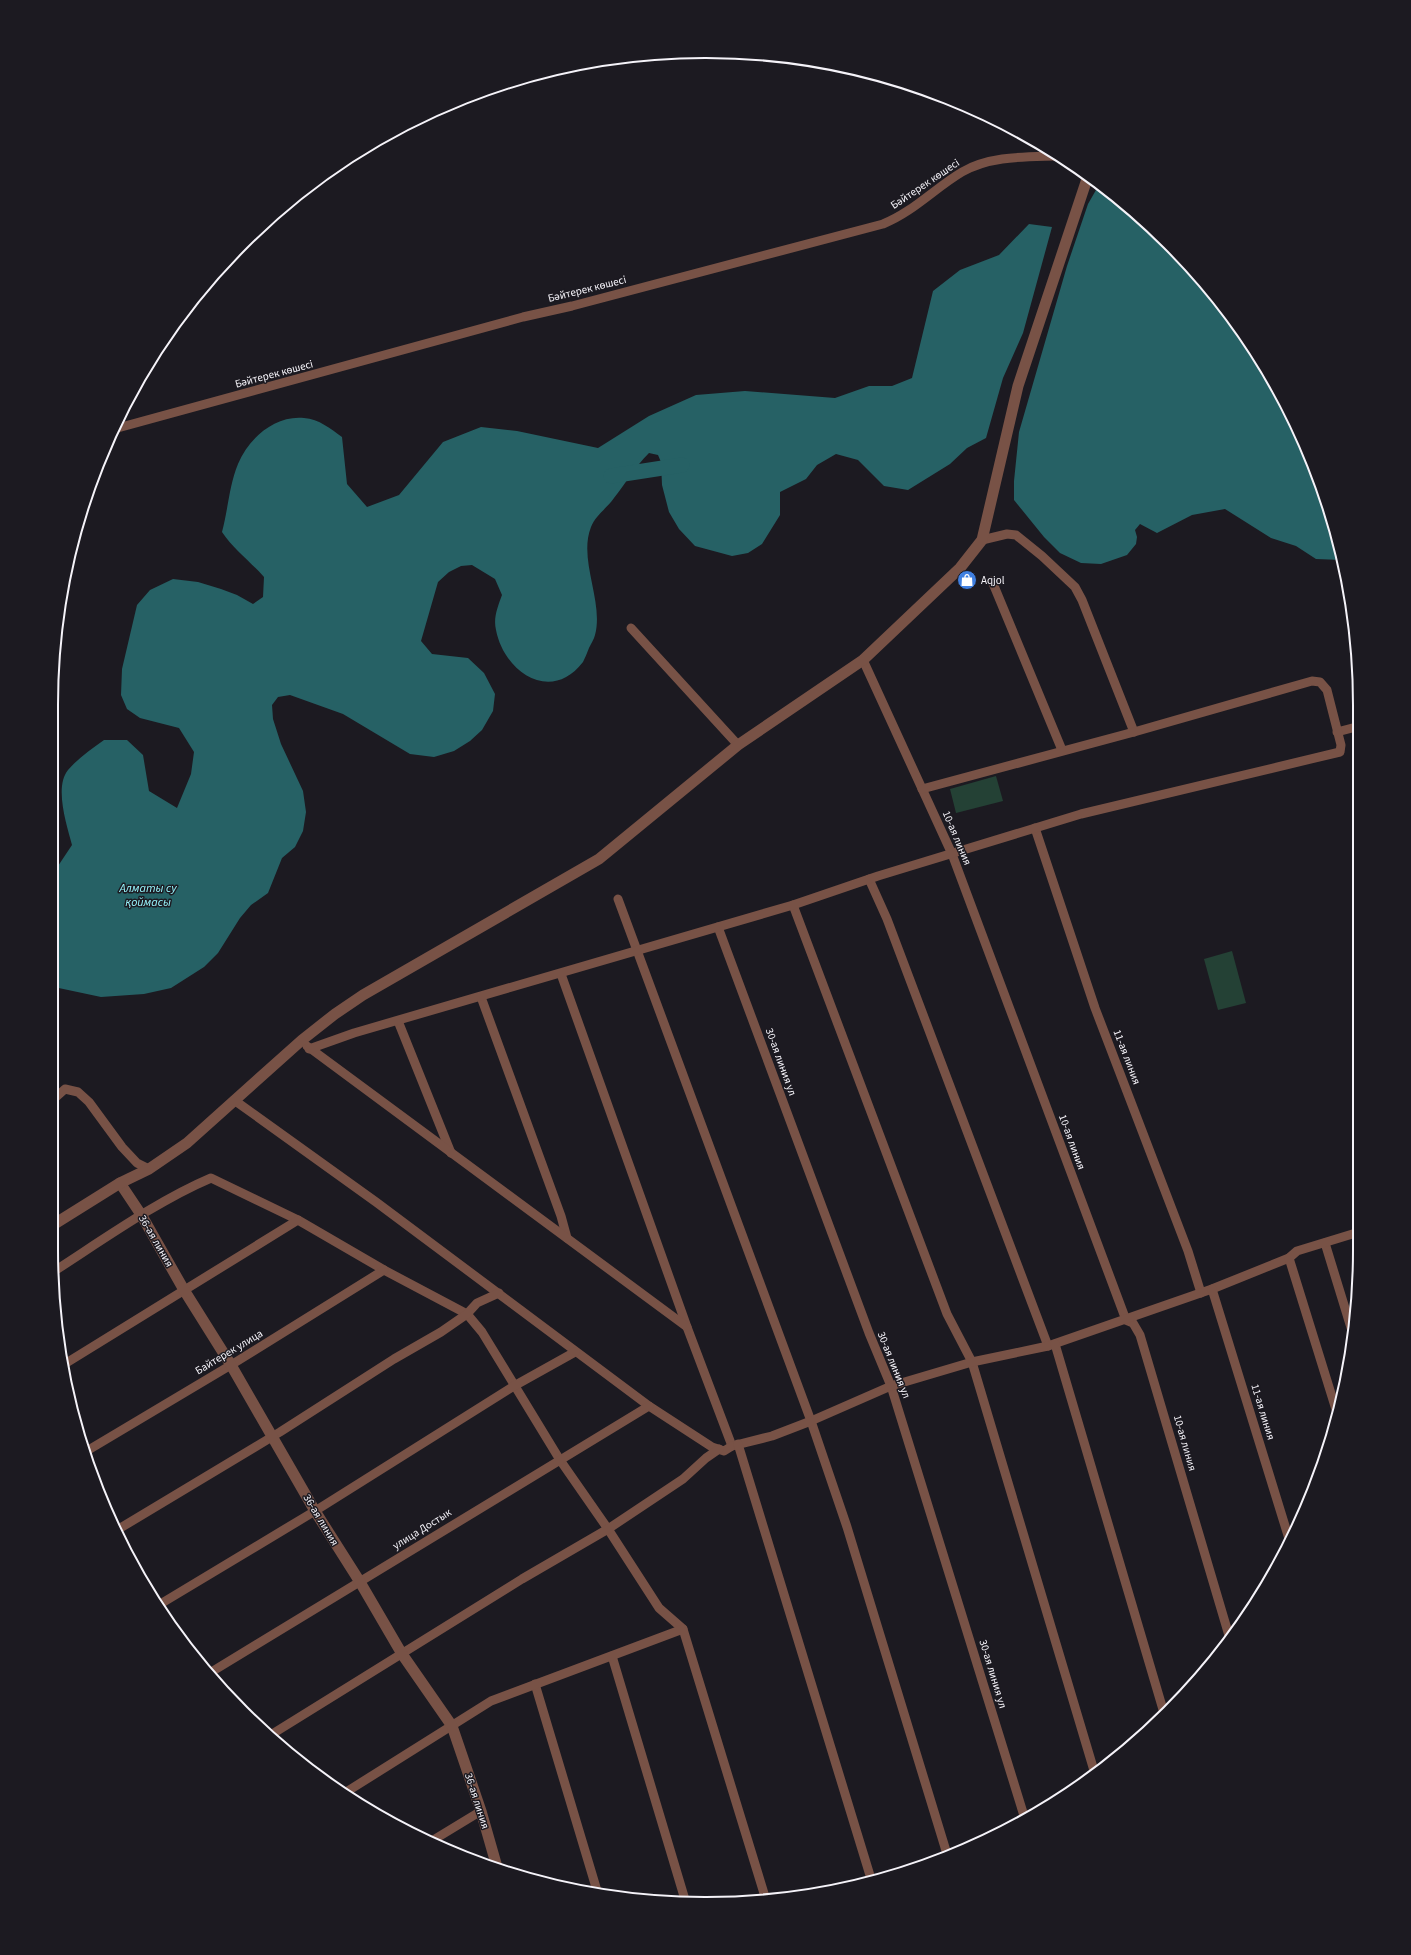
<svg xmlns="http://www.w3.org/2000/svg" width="1411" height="1955" font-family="'Source Sans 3',sans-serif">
<rect width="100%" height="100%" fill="#1c1a21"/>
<g fill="#244135">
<polygon points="996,776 1003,801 956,813 950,789"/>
<polygon points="1232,951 1246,1003 1218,1010 1204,959"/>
</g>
<g fill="#266165">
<polygon points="1104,186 1198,274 1272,378 1310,455 1338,536 1342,560 1316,559 1296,546 1271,538 1225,509 1192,515 1157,533 1140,524 1135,530 1137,537 1136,544 1127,555 1101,564 1081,563 1060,553 1044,537 1014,500 1014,481 1019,432 1067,266 1088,204 1096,190"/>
<path d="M1029 224 1052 227 1023 333 1003 378 986 438 967 448 950 464 908 490 884 486 858 460 836 454 817 465 806 479 780 492V515L762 544 748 553 732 556 695 546 679 529 669 512 662 485 661 462 658 455 649 453C635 467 626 483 614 498 607 508 596 515 591 527 578 560 604 601 595 635 594 639 591 644 589 648 587 653 585 658 583 662 551 704 504 672 496 630 493 618 498 606 502 595L495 579 472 565 461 566 449 572 438 582 421 641 432 654 468 658 484 673 495 694 493 711 482 730 470 741 454 751 434 757 410 754 343 714 290 695 278 697 272 705 273 719 281 744 303 791 306 812 303 831 295 847 282 858 268 893 251 905 240 918 218 953 204 967 171 988 144 994 101 997 54 987 52 872 56 869 72 845C67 826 54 787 68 770 78 758 92 749 104 740H127L143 755 149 791 177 808 191 774 194 752 179 728 140 718 127 709 121 695 122 669 137 605 150 590 173 579 198 582 221 589 237 595 253 604 263 597 264 577C250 561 234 550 222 532 228 510 229 486 238 464 249 438 275 415 304 418 319 419 331 429 342 437L347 484 367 507 399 495 443 442 481 427 517 431 598 448 649 416 696 395 745 391 835 398 869 386H892L912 378 933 291 960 270 999 255Z"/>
</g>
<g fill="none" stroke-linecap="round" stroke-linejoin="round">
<polyline stroke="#266165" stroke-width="15" points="611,476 682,465"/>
<g stroke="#785246" stroke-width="9">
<path d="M114 429 523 317 572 306 883 224C913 212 935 188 962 172 990 156 1024 157 1055 156"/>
<polyline points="982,540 1007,534 1016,535 1042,556 1075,587 1082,600 1134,732"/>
<polyline points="992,581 1062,750"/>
<polyline points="631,628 738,745"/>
<polyline points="863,660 952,854 1126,1320 1133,1323 1140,1335 1230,1639"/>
<polyline points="1337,732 1360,726"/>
<polyline points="1035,828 1095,1008 1188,1251 1201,1293"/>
<polyline points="869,879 887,919 1048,1346"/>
<polyline points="618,899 811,1421 847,1527 947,1854"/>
<polyline points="793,905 947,1314 972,1362 1095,1774"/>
<polyline points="718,927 869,1333 891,1386 1025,1819"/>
<polyline points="561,974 687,1327 732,1446"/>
<polyline points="481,997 561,1216 567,1238"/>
<polyline points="398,1021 451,1153"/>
<polyline points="307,1046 687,1327"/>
<polyline points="309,1049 354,1033 793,905 878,876 1081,814 1340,752 1341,745 1327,690 1320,682 1312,681 1134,732 922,789"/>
<polyline points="55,1098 65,1089 78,1092 89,1102 122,1147 137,1163 149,1169"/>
<polyline points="234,1100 376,1202 649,1406 712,1447 724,1451 732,1446 772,1436 811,1421 891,1386 972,1362 1048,1346 1212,1289 1289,1258"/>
<polyline points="1325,1243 1352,1331"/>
<path d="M56 1270C104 1239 159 1200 211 1178L298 1220 384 1270 467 1314 482 1332 560 1460 608 1529 659 1608 683 1629"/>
<polyline points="1212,1289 1290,1542"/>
<polyline points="1055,1344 1164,1713"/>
<polyline points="63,1365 298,1220"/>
<polyline points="1338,1416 1289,1258 1297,1251 1359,1232"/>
<polyline points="738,1444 872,1882"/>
<polyline points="85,1452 231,1365 384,1270"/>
<polyline points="117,1530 280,1432 394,1359 441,1332 467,1314 477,1303 499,1293"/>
<polyline points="157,1606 315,1511 514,1386 575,1352"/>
<polyline points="612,1656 686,1903"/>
<polyline points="208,1674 649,1406"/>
<polyline points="535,1684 598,1894"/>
<polyline points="269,1736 522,1579 608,1529 683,1479 706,1458 719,1449"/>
<polyline points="343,1794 491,1701 683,1629 766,1900"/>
<polyline points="430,1842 481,1811"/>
</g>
<g stroke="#785246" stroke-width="11">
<polyline points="120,1183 142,1216 184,1290 231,1365 315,1511 360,1582 402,1654 452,1726 481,1811 497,1867"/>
<polyline points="56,1223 120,1183 149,1169 187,1143 302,1040 335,1014 363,995 599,859 738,745 863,660 960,568 982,540 1018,386 1088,176"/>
</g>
</g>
<defs>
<g id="shop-disc" transform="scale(1)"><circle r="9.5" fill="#3f7fe0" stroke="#1c1a21"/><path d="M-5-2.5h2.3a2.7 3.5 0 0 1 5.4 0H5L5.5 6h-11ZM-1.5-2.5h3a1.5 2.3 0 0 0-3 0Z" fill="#fff"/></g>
</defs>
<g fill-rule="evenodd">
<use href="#shop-disc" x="967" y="580"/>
</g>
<g text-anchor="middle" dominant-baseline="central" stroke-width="3" stroke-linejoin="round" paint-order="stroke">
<g font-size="11" fill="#f5f3f9" stroke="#1c1a21">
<text transform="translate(925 184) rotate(-34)">Бәйтерек көшесі</text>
<text transform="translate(587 289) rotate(-14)">Бәйтерек көшесі</text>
<text transform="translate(274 374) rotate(-15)">Бәйтерек көшесі</text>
<text transform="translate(957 838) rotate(67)">10-ая линия</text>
<text transform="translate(1127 1057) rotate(69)">11-ая линия</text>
<text transform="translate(781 1062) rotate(70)">30-ая линия ул</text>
<text transform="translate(1072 1142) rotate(70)">10-ая линия</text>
<text transform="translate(156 1241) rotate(60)">36-ая линия</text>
<text transform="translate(229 1352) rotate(-31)">Байтерек улица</text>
<text transform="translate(894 1365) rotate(68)">30-ая линия ул</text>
<text transform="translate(1263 1412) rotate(73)">11-ая линия</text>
<text transform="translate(1185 1443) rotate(74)">10-ая линия</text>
<text transform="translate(321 1520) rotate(59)">36-ая линия</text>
<text transform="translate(422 1529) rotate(-32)">улица Достык</text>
<text transform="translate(993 1674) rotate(73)">30-ая линия ул</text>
<text transform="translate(477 1801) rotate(72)">36-ая линия</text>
</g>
<g font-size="11" fill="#f5f3f9" stroke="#1c1a21" text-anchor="start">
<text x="981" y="580">Aqjol</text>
</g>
<g font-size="12" font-style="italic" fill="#98f7fe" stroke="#1c1a21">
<text x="148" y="888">Алматы су<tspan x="148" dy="14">қоймасы</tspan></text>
</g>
</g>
<path d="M0 0H1411V1955H0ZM705 58H706A647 647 0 0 1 1353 705V1250A647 647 0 0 1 706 1897H705A647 647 0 0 1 58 1250V705A647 647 0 0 1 705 58Z" fill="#1c1a21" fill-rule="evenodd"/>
<path fill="none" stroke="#f5f3f9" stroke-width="2" d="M705 58H706A647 647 0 0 1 1353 705V1250A647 647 0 0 1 706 1897H705A647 647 0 0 1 58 1250V705A647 647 0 0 1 705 58Z"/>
</svg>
